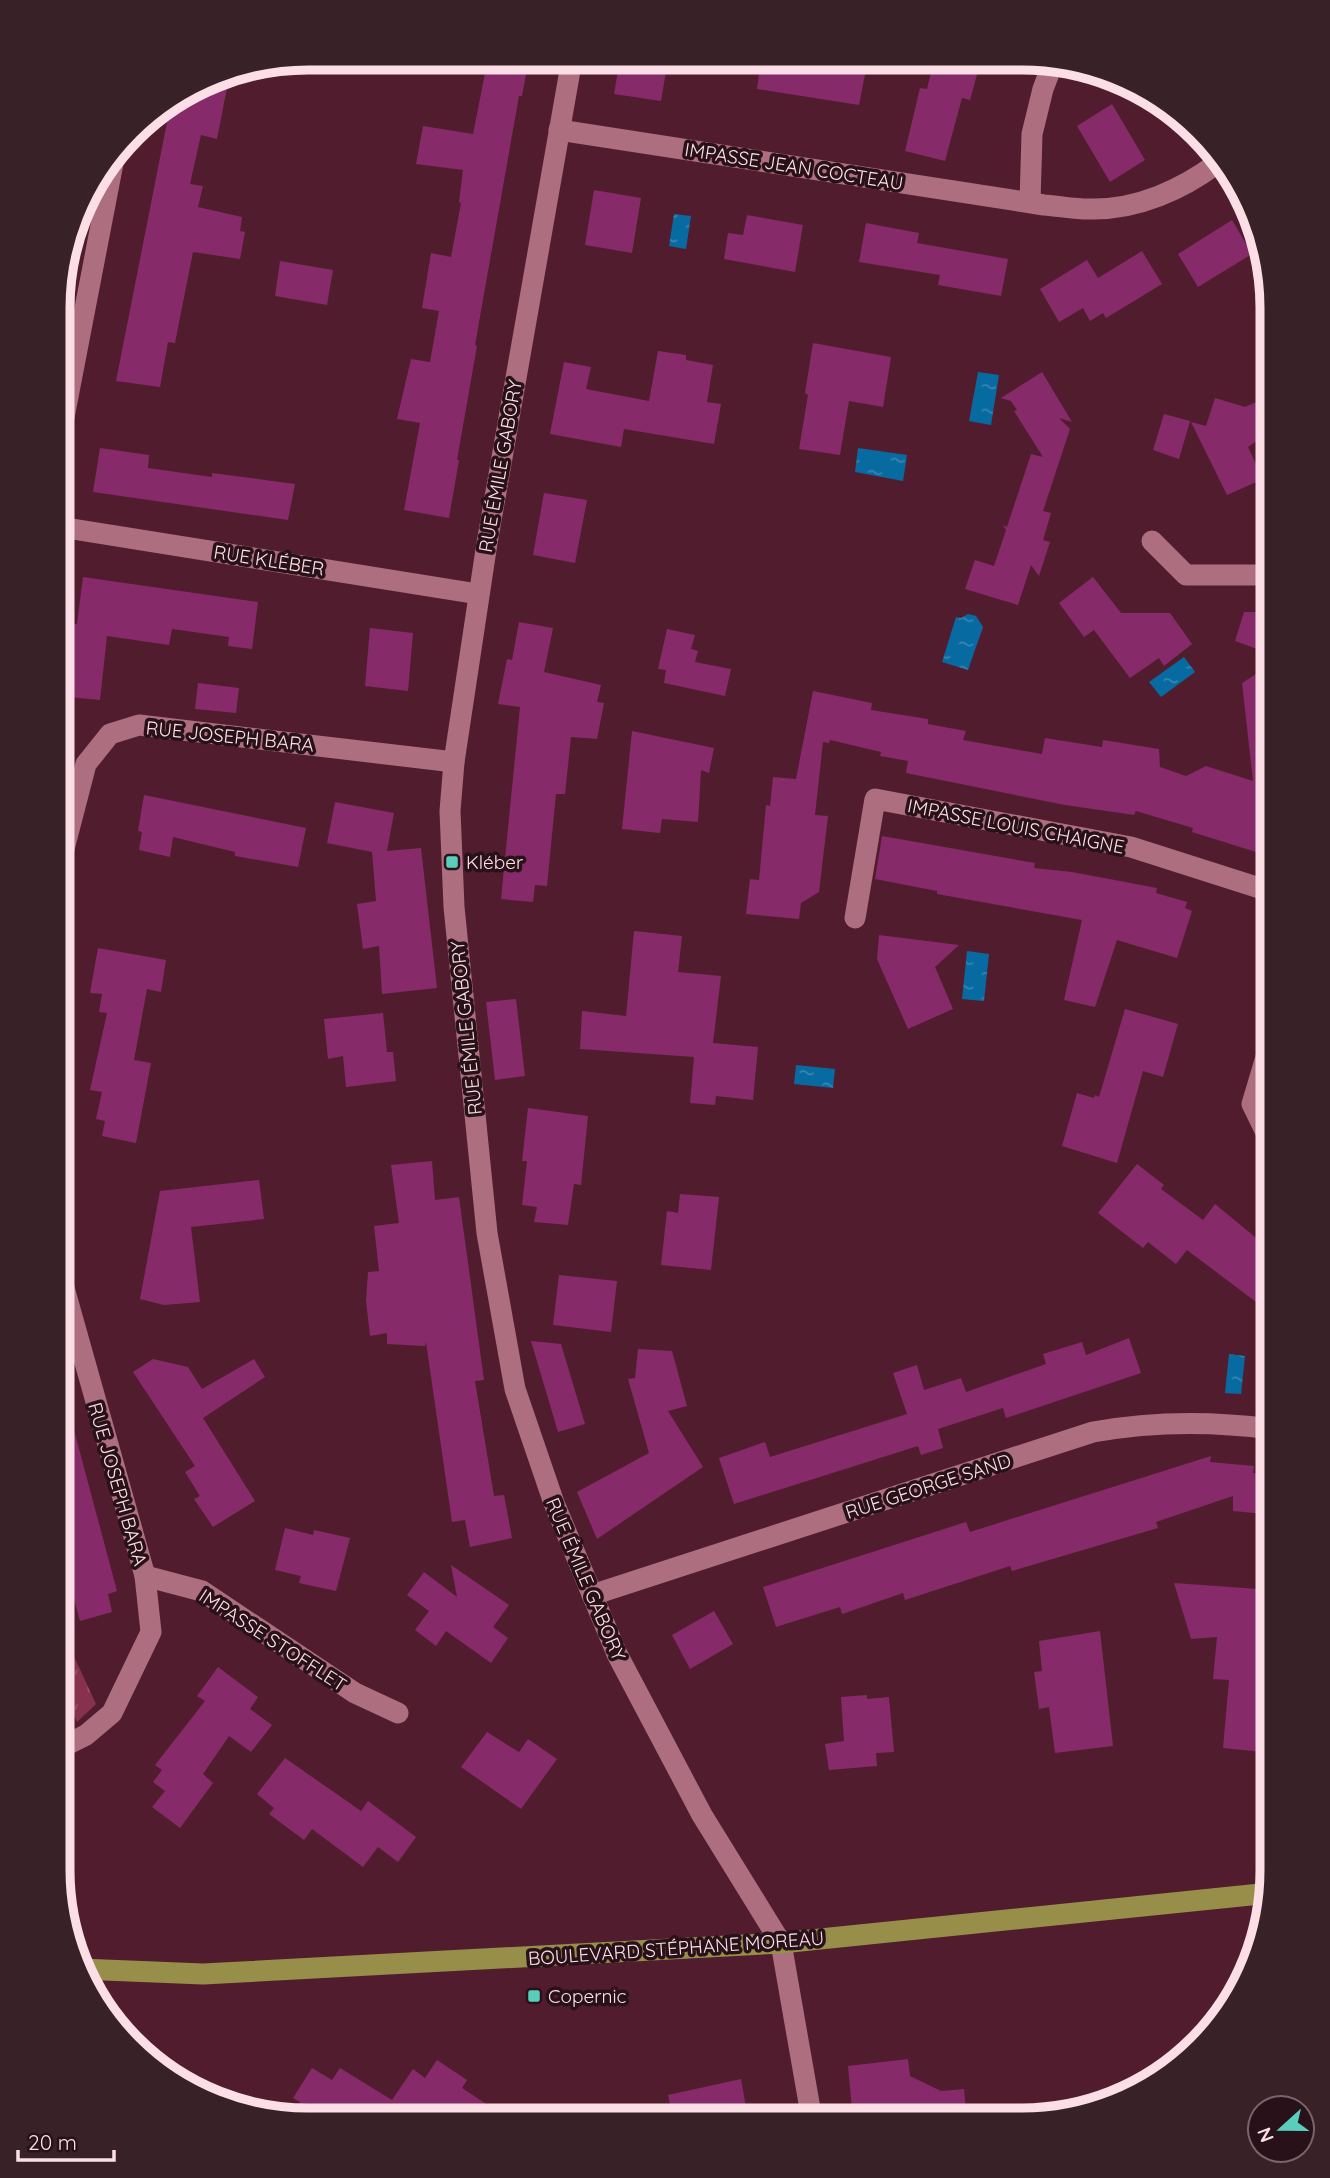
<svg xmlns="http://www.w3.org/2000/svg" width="1330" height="2178" font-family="Quicksand,sans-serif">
<defs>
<pattern id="grass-tufts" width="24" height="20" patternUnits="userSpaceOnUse" patternTransform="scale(1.75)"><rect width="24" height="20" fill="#87314f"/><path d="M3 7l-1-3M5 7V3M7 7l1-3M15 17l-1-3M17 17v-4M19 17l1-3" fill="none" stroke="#994e68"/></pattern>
<pattern id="water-ripples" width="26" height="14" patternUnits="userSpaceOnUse" patternTransform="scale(1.75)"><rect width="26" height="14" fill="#076aa0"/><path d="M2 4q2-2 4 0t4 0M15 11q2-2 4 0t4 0" fill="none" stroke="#3886b2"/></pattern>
</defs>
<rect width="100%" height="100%" fill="#511d2e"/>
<polygon fill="url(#grass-tufts)" points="58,1622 96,1704 77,1722 58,1680"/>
<g fill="url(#water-ripples)">
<polygon points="674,214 691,216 686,249 669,246"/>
<polygon points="978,372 999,375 991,425 969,421"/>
<polygon points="858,448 907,455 903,481 855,472"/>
<polygon points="968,614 976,616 983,627 968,670 942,662 956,617 961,618"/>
<polygon points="1184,657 1195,672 1161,697 1149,682"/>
<polygon points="967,951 989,954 984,1001 962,999"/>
<polygon points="796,1065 835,1069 833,1088 794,1084"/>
<polygon points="1229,1354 1245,1356 1241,1394 1225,1393"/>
</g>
<g fill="#862a6a">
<polygon points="488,58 529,58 522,96 519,96 475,345 477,346 457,460 459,460 449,518 404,510 420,423 397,419 411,359 430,362 439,311 422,308 431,253 451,257 461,203 459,202 463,170 416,164 423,126 473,134"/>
<polygon points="620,59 668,59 661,101 614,94"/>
<polygon points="761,59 868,59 859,105 757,89"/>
<polygon points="934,60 981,60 970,100 962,98 945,161 905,151 920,88 927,89"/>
<polygon points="201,84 227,88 217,139 201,135 190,184 203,186 198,207 242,217 240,231 245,232 240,259 193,252 175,343 168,342 160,387 116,381 171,102"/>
<polygon points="1112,104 1145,160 1110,182 1077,126"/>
<polygon points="594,190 641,198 632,253 585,245"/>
<polygon points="747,215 803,225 795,272 724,259 728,233 743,235"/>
<polygon points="1232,220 1252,254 1198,287 1178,254"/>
<polygon points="866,223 919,233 917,243 1008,259 1001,296 938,285 940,275 859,262"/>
<polygon points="1142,251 1162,284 1106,318 1103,313 1090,321 1083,308 1059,322 1040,289 1087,260 1098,278"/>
<polygon points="280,261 333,270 327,305 275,296"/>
<polygon points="813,343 891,357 883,407 849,401 840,455 799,449 808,395 805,393"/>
<polygon points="658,351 686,355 686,360 713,365 707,402 721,404 714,444 624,429 621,447 550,434 564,362 591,367 586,389 649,401"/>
<polygon points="1042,372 1072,422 1059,418 1070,429 1043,511 1051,513 1043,540 1050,542 1039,576 1031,565 1018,605 965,589 975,560 994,566 1006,530 1003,525 1007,527 1031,454 1043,457 1014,411 1017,410 1011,401 1001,398"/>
<polygon points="1215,398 1245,407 1256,402 1272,431 1248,447 1263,479 1227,495 1191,422 1206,426"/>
<polygon points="1164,414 1190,421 1179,459 1153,450"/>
<polygon points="100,448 149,455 148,468 212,477 212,473 295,484 288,520 93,492"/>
<polygon points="544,493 587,500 575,563 533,555"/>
<polygon points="83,577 258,602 252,649 228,646 229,637 172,629 169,645 107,636 100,700 59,696 59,624 77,624"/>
<polygon points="1093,577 1121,613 1170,613 1192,644 1164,666 1159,658 1130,678 1094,630 1084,637 1059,603"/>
<polygon points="1244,612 1270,612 1257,649 1235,641"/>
<polygon points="519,622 553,628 544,672 601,685 597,702 604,703 597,739 571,737 565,794 556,794 547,886 535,885 533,902 501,899 520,707 498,704 507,659 512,660"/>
<polygon points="370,628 413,633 408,691 365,686"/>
<polygon points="667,629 695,635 691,649 698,651 695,662 731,669 725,696 664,683 666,670 658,669"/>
<polygon points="1272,664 1272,857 1192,832 1193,828 1136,811 1134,815 1065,805 906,773 908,761 880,756 881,752 830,740 829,743 823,742 815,815 828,816 819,892 801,903 799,919 746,914 750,879 759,880 766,805 770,806 773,777 796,779 813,691 872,703 871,710 928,719 928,724 966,731 963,740 1042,754 1045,738 1102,747 1103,740 1159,749 1160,767 1186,776 1206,766 1253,781 1242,683"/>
<polygon points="198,683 239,688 236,713 195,709"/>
<polygon points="632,731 714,748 709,773 701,770 698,822 662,819 660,833 622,829"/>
<polygon points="144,795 306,828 298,867 235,856 235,852 173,837 170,857 139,850 142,832 138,831"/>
<polygon points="335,802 394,813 387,851 421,848 437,988 382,994 379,946 363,949 357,904 376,901 372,852 327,843"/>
<polygon points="882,836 1035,863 1034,868 1072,872 1157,888 1156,893 1187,902 1185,908 1192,911 1177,958 1117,940 1095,1007 1064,1000 1082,920 937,894 937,891 875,879"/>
<polygon points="634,931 682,936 678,972 721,976 713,1043 758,1047 753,1100 716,1096 715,1105 690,1103 694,1057 580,1049 582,1011 626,1016"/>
<polygon points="879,935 959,945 935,967 953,1009 908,1029 877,959"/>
<polygon points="98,948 166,960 161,992 147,989 134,1060 151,1063 136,1143 102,1136 105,1121 96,1119 102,1092 90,1090 107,1013 99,1012 102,994 90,993"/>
<polygon points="516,999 525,1076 495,1080 486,1002"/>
<polygon points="1125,1009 1178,1024 1163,1077 1143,1071 1117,1163 1062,1146 1077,1093 1094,1098 1095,1095 1099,1097"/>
<polygon points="383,1013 387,1052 393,1052 396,1081 346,1087 343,1056 328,1059 324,1019"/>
<polygon points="528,1108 588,1116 581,1185 574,1184 568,1225 534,1222 537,1207 522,1205 527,1161 522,1161"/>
<polygon points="432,1161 435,1200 459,1197 484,1380 475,1381 494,1496 504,1495 512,1538 470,1547 465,1520 452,1522 426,1342 425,1346 387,1344 387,1333 370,1336 366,1301 368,1272 379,1271 374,1226 399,1223 391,1165"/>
<polygon points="1137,1164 1164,1185 1161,1189 1203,1220 1215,1204 1272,1251 1272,1314 1187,1250 1176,1264 1148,1242 1143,1248 1098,1213"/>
<polygon points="259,1180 264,1219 191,1227 200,1302 164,1305 140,1299 160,1191"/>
<polygon points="680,1194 719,1197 711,1270 661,1265 667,1211 678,1213"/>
<polygon points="559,1275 617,1281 611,1332 553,1325"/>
<polygon points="1129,1338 1141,1373 1006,1418 1003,1408 938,1429 943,1448 921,1455 918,1446 734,1504 719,1458 765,1442 770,1457 907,1414 893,1373 917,1365 924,1390 961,1378 966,1392 1046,1364 1043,1354 1082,1342 1086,1355"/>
<polygon points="531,1341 561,1344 585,1424 558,1432"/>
<polygon points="638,1349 672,1351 687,1406 668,1411 703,1467 597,1539 577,1492 649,1453 628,1379 635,1378"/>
<polygon points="153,1359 188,1367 202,1389 254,1359 265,1377 203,1418 255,1501 213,1527 194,1499 200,1496 185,1472 195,1466 133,1372"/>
<polygon points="67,1404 117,1591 108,1594 112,1612 80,1621 58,1541 58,1405"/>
<polygon points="1211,1456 1210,1462 1254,1466 1253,1473 1269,1474 1265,1514 1233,1511 1233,1496 1156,1522 1158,1528 1012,1571 1010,1566 905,1600 903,1593 842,1614 840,1607 776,1627 763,1587 966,1522 970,1532"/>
<polygon points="285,1528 313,1535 314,1530 350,1538 336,1591 299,1583 301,1576 275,1570"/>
<polygon points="451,1565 509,1605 493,1627 508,1638 491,1663 446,1631 436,1646 415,1630 429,1611 407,1595 424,1572 457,1597"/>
<polygon points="1174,1583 1272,1590 1272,1753 1223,1748 1229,1680 1213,1679 1217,1637 1191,1639"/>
<polygon points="714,1611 733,1644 690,1669 672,1635"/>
<polygon points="1100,1631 1113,1746 1055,1753 1049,1707 1039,1709 1034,1672 1042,1671 1039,1641"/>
<polygon points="218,1667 258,1697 250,1709 272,1725 251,1752 229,1736 203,1774 213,1783 180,1828 152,1807 165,1791 153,1782 162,1770 155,1765 205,1701 197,1696"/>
<polygon points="867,1695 867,1699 889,1697 894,1752 876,1753 877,1766 829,1770 825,1744 844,1741 841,1697"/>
<polygon points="487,1732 519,1752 528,1739 557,1759 521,1809 461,1767"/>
<polygon points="285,1758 361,1811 368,1801 416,1837 398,1862 378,1847 363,1867 312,1829 304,1840 269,1814 274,1808 257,1794"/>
<polygon points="908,2059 910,2076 941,2091 964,2089 967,2120 853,2120 848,2066"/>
<polygon points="437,2060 467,2080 462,2088 509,2119 434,2119 423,2110 418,2116 422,2119 290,2118 300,2102 293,2098 312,2068 332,2080 340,2068 392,2100 413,2069 425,2078"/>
<polygon points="741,2079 748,2119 673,2119 668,2095"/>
</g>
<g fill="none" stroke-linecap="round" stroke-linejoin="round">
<g stroke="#ad6f80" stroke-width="21">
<polyline points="572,59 487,543 454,762 450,811 454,907 487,1233 515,1389 554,1503 617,1654 702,1815 781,1943 812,2120"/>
<path d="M559 130 1044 205C1060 206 1077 210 1094 209 1138 209 1181 190 1216 164"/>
<polyline points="1030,202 1032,134 1043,89 1054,60"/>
<polyline points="60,438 114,158"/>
<polyline points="60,527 478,594"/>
<polyline points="1152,541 1186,575 1272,575"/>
<polyline points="59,868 86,764 110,734 139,725 454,762"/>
<polyline points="855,918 875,799 1131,847 1272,892"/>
<polyline points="1272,1145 1252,1104 1272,1037"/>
<polyline points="145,1576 202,1591 355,1693 398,1713"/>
<path d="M592 1595 1093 1432C1153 1421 1212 1421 1272 1429"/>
<polyline points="58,1749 86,1735 112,1713 151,1632 145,1576 59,1270"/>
</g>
<polyline stroke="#978f49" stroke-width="21" points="80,1969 203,1974 781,1943 1270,1893"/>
</g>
<g fill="#5acebc" stroke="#281118" stroke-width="2.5">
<rect x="445" y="855" width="14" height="14" rx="3.5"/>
<rect x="527" y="1989" width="14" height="14" rx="3.5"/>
</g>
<g text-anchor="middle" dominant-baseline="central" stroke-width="7" stroke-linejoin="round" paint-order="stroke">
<g font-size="19" fill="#fcdfe6" stroke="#281118">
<text transform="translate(794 166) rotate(9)">IMPASSE JEAN COCTEAU</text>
<text transform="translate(500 466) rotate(-80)">RUE ÉMILE GABORY</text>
<text transform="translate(269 560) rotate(9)">RUE KLÉBER</text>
<text transform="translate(230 736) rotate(6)">RUE JOSEPH BARA</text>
<text transform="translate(1016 826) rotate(11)">IMPASSE LOUIS CHAIGNE</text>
<text transform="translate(466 1028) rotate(-96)">RUE ÉMILE GABORY</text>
<text transform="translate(118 1484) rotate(74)">RUE JOSEPH BARA</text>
<text transform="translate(928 1486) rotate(-18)">RUE GEORGE SAND</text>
<text transform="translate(586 1579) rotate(67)">RUE ÉMILE GABORY</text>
<text transform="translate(273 1640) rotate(33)">IMPASSE STOFFLET</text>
<text transform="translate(676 1948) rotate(-4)">BOULEVARD STÉPHANE MOREAU</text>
</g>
<g font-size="19" fill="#fcdfe6" stroke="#281118" text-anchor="start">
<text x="466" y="862">Kléber</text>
<text x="548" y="1996">Copernic</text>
</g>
</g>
<path d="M0 0H1330V2178H0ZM308 70H1022A238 238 0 0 1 1260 308V1870A238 238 0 0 1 1022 2108H308A238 238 0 0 1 70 1870V308A238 238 0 0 1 308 70Z" fill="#392128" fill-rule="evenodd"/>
<path fill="none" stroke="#fcdfe6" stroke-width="9" d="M308 70H1022A238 238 0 0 1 1260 308V1870A238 238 0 0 1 1022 2108H308A238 238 0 0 1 70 1870V308A238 238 0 0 1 308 70Z"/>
<g transform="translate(1281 2129) rotate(249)"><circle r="33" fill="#281118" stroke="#7d636a" stroke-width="2"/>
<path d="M0-5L12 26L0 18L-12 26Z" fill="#5acebc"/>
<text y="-10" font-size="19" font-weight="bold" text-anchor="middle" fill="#fcdfe6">N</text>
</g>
<path d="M18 2150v10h96v-10" fill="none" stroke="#fcdfe6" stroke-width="3.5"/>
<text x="28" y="2150" font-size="21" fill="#fcdfe6" stroke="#281118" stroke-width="5" paint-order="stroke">20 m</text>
</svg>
